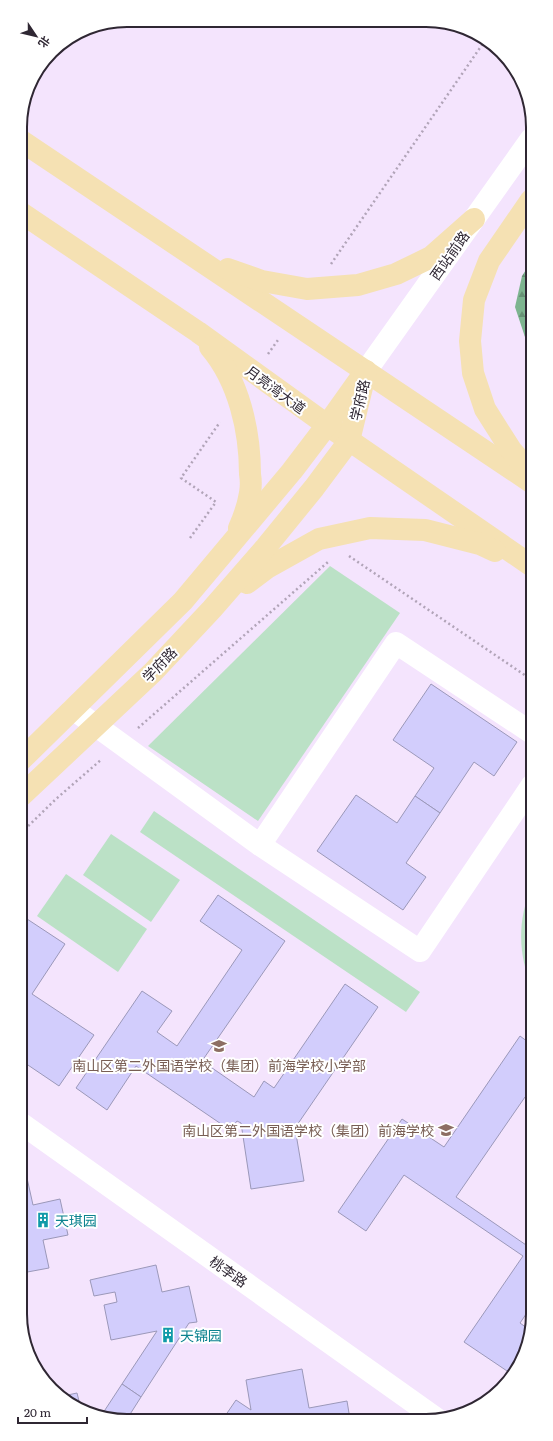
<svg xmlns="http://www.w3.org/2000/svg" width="553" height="1441" font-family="Literata,'Noto Sans SC',serif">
<defs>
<pattern id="forest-firs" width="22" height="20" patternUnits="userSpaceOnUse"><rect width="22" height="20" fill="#7db48f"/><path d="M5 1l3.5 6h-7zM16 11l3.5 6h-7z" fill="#679275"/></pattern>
</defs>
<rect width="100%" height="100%" fill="#f4e4fd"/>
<polygon fill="url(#forest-firs)" points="531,262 531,351 529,349 515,307 522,276"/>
<g fill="#bbe1c6">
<polygon points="330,566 400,613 258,821 148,746"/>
<polygon points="154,811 420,992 406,1012 140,832"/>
<polygon points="111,834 180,880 151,922 83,875"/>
<polygon points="66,874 147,929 118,972 37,916"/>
<path d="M532 888V986C518 957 517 917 532 888Z"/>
</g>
<g fill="#d2cdfc" stroke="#9b98b9">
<polygon points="431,684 517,742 494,776 474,762 440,813 415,796 434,768 393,740"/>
<polygon points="356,795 397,823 415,796 440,813 406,863 426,877 403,910 317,851"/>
<polygon points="218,895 285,941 202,1061 254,1097 264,1081 274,1088 345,984 378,1007 295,1128 304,1181 251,1189 241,1123 237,1121 230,1130 136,1066 107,1110 76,1088 142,991 172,1011 157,1032 177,1046 242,950 200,921"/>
<polygon points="21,915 65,944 32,994 94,1035 59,1086 22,1061"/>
<polygon points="520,1036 532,1045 532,1103 525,1097 456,1197 529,1247 533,1242 533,1304 520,1323 531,1331 525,1355 513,1375 464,1342 523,1256 404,1175 366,1231 338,1212 402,1119 444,1147"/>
<polygon points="27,1178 33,1205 60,1199 68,1235 43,1240 49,1268 22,1273 22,1179"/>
<polygon points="156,1265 162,1292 189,1286 197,1322 189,1323 141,1397 122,1384 157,1331 111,1340 104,1305 117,1302 115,1292 94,1296 90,1280"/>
<polygon points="302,1369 309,1408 347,1401 350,1419 223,1419 236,1400 251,1410 246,1380"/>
<polygon points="122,1384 141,1397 127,1419 106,1419 101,1416"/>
<polygon points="77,1393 80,1405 63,1396"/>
</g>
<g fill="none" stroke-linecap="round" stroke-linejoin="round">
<g stroke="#b1a4b8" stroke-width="2.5" stroke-dasharray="2 3" stroke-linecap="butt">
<polyline points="479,39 484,42"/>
<polyline points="331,264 484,42"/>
<polyline points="268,354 278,340"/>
<polyline points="190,538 216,502 181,478 220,422"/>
<polyline points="349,556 532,680"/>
<polyline points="138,728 328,562"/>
<polyline points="21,833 56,799 102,759"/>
</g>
<g stroke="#fff" stroke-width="22">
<polyline points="366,371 531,139"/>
<polyline points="73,709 260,845 420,951 532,785"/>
<polyline points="260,845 396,643 532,733"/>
<polyline points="22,1124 437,1419"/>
</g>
<g stroke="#f5e1b3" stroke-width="22">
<polyline points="20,140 531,482"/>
<polyline points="20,212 198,332 327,425 532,566"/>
<polyline points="228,269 262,281 307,289 358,285 396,274 431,257 474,219"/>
<path d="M210 347C239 381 250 431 250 474 251 480 251 487 250 493 248 505 244 517 239 528"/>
<polyline points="531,473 511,450 485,409 473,373 470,341 474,300 489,261 531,200"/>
<polyline points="247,583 267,568 319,539 370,528 425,530 480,544 495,551"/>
<polyline points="21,760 183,601 292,471 327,425 359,380"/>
<polyline points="21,796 153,672 212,609 266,547 314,488 349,441 366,371"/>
</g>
</g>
<defs>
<g id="school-bare" transform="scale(1.2)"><path d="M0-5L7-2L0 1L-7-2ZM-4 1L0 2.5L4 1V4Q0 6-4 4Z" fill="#8d6e63" stroke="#fff" stroke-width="2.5" paint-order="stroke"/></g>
<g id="building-bare" transform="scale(1.2)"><path d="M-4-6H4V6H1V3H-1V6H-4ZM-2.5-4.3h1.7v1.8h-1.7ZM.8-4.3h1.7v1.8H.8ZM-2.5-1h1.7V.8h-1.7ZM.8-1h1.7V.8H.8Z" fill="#0f9aa8" stroke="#fff" stroke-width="2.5" paint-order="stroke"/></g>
</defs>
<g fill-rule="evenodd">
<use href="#school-bare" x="219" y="1046"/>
<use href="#school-bare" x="446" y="1130"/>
<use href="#building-bare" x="43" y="1220"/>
<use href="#building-bare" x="168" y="1335"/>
</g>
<g text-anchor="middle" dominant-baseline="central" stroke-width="4" stroke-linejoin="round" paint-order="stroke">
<g font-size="14" fill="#2f2733" stroke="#fff">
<text transform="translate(449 255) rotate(-55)">西站前路</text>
<text transform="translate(276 389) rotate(36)">月亮湾大道</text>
<text transform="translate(359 400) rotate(-77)">学府路</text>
<text transform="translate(159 664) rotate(-46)">学府路</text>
<text transform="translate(229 1271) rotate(35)">桃李路</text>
</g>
<g font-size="14" fill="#785e54" stroke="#fff">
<text x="219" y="1065">南山区第二外国语学校（集团）前海学校小学部</text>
<text x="434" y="1130" text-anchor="end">南山区第二外国语学校（集团）前海学校</text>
</g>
<g font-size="14" fill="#0d838f" stroke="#fff" text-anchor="start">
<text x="55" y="1220">天琪园</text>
<text x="180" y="1335">天锦园</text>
</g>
</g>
<path d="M0 0H553V1441H0ZM127 27H426A100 100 0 0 1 526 127V1314A100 100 0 0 1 426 1414H127A100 100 0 0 1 27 1314V127A100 100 0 0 1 127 27Z" fill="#fff" fill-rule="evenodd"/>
<path fill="none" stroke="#2f2733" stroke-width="2" d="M127 27H426A100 100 0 0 1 526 127V1314A100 100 0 0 1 426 1414H127A100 100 0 0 1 27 1314V127A100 100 0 0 1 127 27Z"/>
<g transform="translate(36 36) rotate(125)" stroke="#ffffff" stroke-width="3" paint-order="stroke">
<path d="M0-3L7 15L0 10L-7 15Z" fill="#2f2733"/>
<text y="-6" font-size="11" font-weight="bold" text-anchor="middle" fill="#2f2733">北</text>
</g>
<path d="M18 1417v6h69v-6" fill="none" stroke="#2f2733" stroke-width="2"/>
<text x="24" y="1417" font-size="12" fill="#2f2733" stroke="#ffffff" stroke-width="3" paint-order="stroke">20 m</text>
</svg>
